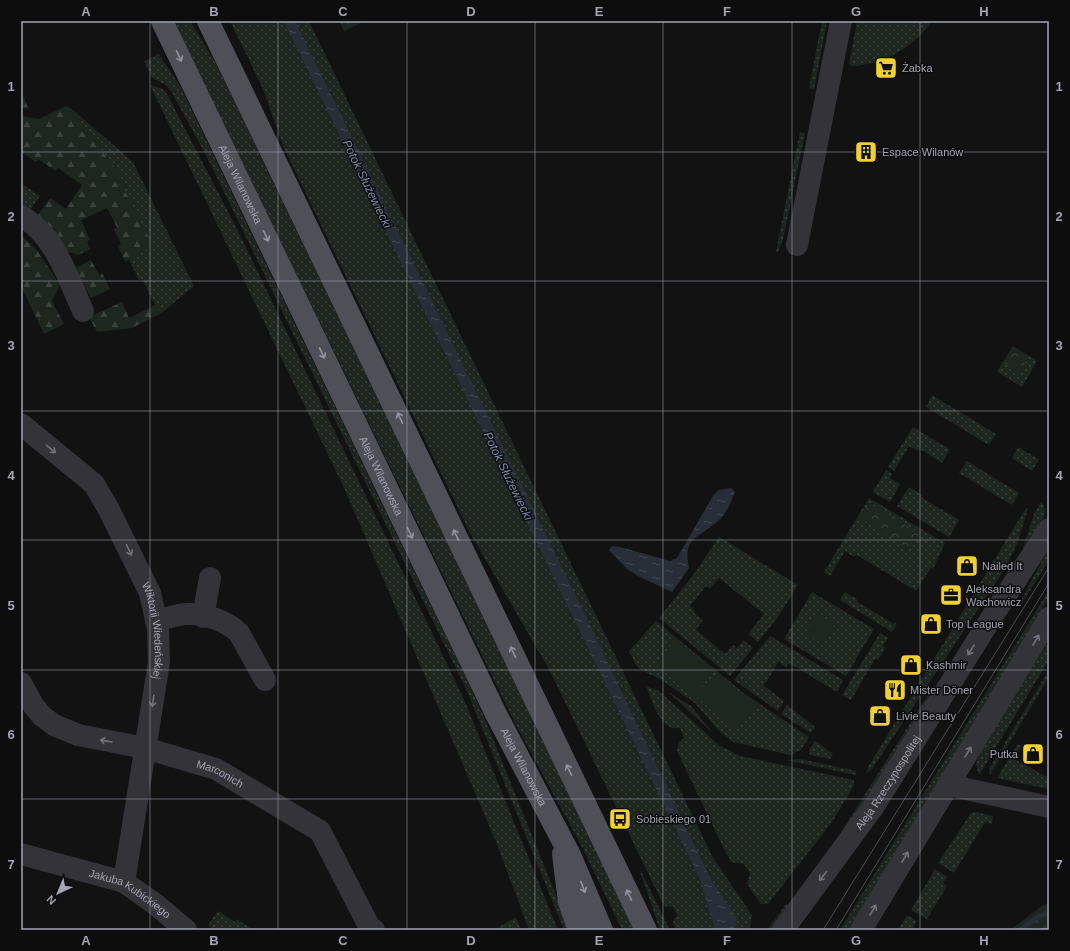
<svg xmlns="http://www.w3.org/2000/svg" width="1070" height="951" font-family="Arial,sans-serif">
<defs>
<pattern id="grass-dots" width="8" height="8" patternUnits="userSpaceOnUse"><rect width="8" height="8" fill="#1e2620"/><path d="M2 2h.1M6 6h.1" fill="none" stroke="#3c423e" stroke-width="1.8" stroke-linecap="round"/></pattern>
<pattern id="forest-firs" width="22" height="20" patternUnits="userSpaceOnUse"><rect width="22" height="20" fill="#1e2620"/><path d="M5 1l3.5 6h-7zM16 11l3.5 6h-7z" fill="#3c423e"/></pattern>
<pattern id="wetland-marsh" width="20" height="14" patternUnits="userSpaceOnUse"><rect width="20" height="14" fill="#1e2620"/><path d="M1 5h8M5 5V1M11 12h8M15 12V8" fill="none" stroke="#3c423e"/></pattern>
<pattern id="park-crowns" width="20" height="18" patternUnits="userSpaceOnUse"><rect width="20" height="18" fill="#1e2620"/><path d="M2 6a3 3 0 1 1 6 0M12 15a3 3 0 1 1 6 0" fill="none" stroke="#3c423e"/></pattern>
<pattern id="water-ripples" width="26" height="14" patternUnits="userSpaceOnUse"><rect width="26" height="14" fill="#282e37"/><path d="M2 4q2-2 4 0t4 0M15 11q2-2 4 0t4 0" fill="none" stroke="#444952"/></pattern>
</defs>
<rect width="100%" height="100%" fill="#121213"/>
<g fill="url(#grass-dots)">
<polygon points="173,21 190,21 214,60 634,930 622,930 581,845 516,725"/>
<polygon points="230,21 309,21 712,856 752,915 749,930 676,930 673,922 677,914 673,907 664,906 550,671 470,533 283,146 263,89"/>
<polygon points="822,21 827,21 814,89 809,88"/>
<path d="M857 21H932C916 44 889 62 861 65 856 66 853 67 849 64Z"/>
<polygon points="159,54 181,88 463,672 485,719 570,930 564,930 467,691 207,157 171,91 166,85 152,78 144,61"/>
<polygon points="150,85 163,89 167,94 237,229 463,697 558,930 529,930 497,844 345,490"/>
<polygon points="72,109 133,162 194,286 160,314 142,279 139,280 129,260 152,246 123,187 119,174"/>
<polygon points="800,132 805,133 783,239 778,252 776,252"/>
<polygon points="22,184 40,196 29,212 21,208"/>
<polygon points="1029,356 1037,361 1022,387 997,372 1003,362 1020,372"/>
<polygon points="932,395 996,434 989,445 926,407"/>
<polygon points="913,427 949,449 949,451 942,463 920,449 918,451 909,446 894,471 888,467"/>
<polygon points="1018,447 1039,459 1032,471 1012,458"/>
<polygon points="967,461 1019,493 1012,505 959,473"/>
<polygon points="886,470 892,474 890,478 900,484 890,502 873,492"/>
<polygon points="909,487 922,495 921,497 959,520 949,537 897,506"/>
<polygon points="869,498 945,543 933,569 931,568 916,591 857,555 854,557 845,551 830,576 824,572"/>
<path d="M1041 502C1053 515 1032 537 1025 549L1023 548 1034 514Z"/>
<polygon points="1026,508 1028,509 1017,544 1006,567 872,769 866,774 868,767"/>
<polygon points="719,537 798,585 778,617 758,642 748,634 764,614 719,578 710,589 706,586 690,606 695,611 694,613 703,620 696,630 725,654 733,645 737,648 743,640 753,648 730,676 659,618 694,574"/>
<polygon points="1049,548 1049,560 1021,605 1019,604"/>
<polygon points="1049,590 1049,597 849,930 840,930"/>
<polygon points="812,592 874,629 846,676 784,639"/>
<polygon points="845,592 858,600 857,602 894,624 895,622 897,624 892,632 840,600"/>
<polygon points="656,621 745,694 809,737 801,750 791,755 733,742 720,732 695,703 660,679 641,670 636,665 629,651"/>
<polygon points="880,633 888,638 883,646 885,648 878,660 875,659 851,700 842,695"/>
<polygon points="770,636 843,680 837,692 789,663 786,667 778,662 764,686 784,701 778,711 734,680"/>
<polygon points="1049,642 1049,660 979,775 976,764 979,755 1033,664"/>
<polygon points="1049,670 1049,677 990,775 989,769"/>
<path d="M646 686 659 691 720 746 740 756 854 780V785L832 822 768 904H761L747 884 750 873 744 864 731 862 724 849 677 751 679 742 684 738 680 728C660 732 652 700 646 686Z"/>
<polygon points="933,687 935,689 864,802 845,830 843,829"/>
<polygon points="668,692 691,706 713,733"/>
<polygon points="787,705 815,727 811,733 781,714"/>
<polygon points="815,741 833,754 830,759 810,755 809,750"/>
<polygon points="1018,744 1022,746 1014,759 1049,778 1049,789 997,778"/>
<polygon points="800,759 856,771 856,775 786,760"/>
<polygon points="975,812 993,816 992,824 985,822 954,873 938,863 971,813"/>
<polygon points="935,869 947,877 943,884 947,886 927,919 911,910"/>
<polygon points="640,871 641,871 670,930 660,930"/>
<polygon points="786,904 788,905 771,930 767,930"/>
<polygon points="218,911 235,922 237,919 253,930 214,930 208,925"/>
<polygon points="907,915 917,921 912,930 898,930"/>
<polygon points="516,917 521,930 494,930"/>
</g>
<g fill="url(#forest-firs)">
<polygon points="21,92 29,109 21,108"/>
<polygon points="66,106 72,109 119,174 123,187 153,246 125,262 118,246 121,244 114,229 117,227 107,208 81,220 90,240 87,242 90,249 78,255 64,251 36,218 50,198 66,209 82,185 58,168 56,171 38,159 36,162 21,152 21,116 39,119"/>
<polygon points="21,235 36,249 60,285 52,301 64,324 44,334 21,286"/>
<polygon points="91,260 99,275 102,273 110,289 91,298 75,268"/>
<polygon points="122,302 129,318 155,305 160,314 132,328 97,332 89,317"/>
</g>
<polygon fill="url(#wetland-marsh)" points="1049,904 1049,930 1010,930 1043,905"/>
<g fill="url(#park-crowns)">
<polygon points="339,21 365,21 344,31"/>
<polygon points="1013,346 1029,356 1020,372 1003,362"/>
<polygon points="869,503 919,533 909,549 860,518"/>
</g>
<g fill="#1e2620">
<polygon points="817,613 835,624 823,644 806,633"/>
<polygon points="676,639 714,671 694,696 655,664"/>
<polygon points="718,674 756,705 736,730 697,698"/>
</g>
<g fill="url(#water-ripples)">
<polygon points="284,21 295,21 588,621 709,876 737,919 736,926 730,930 715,929 700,879"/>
<path d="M731 488 735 492C731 502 727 513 719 520 700 538 682 536 689 568L672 592 638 576 627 569 609 550 612 546 620 547 670 561 677 558 713 496 719 490Z"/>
</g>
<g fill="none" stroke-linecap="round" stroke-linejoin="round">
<polyline stroke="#282e37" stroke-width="5" points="1020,930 1038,917 1049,912"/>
<g stroke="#333338" stroke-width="22">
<path d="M21 216C55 235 68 278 83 311"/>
<polyline points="797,245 841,21"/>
<path id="s1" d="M21 424 94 484 109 510 150 593 158 629 159 662 124 882"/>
<polyline points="203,617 210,578"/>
<path d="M156 621C166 619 177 614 187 614 204 613 227 621 239 633L265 680"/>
<path id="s2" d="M21 683 33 705 42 716 54 725 78 735 145 748 216 769 320 831 369 926 374 930"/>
<polyline points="948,785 1049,807"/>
<path id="s3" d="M21 854 124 882 155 904 186 930"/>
<path id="s4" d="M783 930 874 806 990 620 1049 529"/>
<polyline points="861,930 1049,618"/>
</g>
<g stroke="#4f4f57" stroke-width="22">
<path id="s5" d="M162 21 496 714 570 855 602 930"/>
<polyline points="208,21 646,930"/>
<polyline points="563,854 569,902 579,930"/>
</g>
<g stroke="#4c4c53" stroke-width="1">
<polyline points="823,930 1049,567"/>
<polyline points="836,930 1049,583"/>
</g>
</g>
<defs><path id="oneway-shaft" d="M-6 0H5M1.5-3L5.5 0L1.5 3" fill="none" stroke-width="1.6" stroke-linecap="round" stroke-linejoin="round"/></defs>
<g stroke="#9294a1">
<use href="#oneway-shaft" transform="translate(179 56) rotate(64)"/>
<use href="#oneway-shaft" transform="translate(266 236) rotate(64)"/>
<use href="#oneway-shaft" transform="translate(322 353) rotate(64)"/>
<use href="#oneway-shaft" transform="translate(400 418) rotate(-116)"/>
<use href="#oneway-shaft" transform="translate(410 533) rotate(64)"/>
<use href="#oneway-shaft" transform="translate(456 535) rotate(-116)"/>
<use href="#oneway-shaft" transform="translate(513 652) rotate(-116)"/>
<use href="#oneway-shaft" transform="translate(569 770) rotate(-116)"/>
<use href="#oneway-shaft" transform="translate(583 887) rotate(69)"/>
<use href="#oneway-shaft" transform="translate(629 895) rotate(-116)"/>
</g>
<g stroke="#71727c">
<use href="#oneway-shaft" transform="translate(51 449) rotate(40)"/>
<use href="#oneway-shaft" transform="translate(129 550) rotate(64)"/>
<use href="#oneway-shaft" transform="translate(1036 640) rotate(-59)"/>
<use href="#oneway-shaft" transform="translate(971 650) rotate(122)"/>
<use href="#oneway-shaft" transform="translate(153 701) rotate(99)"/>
<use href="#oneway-shaft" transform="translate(106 741) rotate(-170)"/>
<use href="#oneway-shaft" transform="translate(968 752) rotate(-59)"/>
<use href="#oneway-shaft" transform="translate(905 857) rotate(-59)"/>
<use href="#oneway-shaft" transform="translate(823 876) rotate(128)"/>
<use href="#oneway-shaft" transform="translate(873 910) rotate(-59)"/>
</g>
<path fill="none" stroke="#a3a5b4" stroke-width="1" stroke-opacity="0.55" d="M150 21V930M278 21V930M407 21V930M535 21V930M663 21V930M792 21V930M920 21V930M21 152H1049M21 281H1049M21 411H1049M21 540H1049M21 670H1049M21 799H1049"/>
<defs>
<g id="supermarket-square" transform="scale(1.15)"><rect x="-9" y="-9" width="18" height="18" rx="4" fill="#f1d22c" stroke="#0d0d0e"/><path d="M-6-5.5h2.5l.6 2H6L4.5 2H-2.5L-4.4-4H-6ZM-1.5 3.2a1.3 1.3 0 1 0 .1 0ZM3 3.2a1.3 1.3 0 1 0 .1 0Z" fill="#111"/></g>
<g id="building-square" transform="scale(1.15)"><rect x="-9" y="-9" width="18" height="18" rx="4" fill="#f1d22c" stroke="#0d0d0e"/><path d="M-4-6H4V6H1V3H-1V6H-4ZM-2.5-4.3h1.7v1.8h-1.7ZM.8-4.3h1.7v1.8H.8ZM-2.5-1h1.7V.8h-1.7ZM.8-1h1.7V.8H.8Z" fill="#111"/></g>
<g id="shop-square" transform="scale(1.15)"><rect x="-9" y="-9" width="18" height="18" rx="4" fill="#f1d22c" stroke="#0d0d0e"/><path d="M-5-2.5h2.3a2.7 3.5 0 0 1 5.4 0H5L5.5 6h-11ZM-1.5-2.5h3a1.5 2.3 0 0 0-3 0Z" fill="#111"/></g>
<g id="office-square" transform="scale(1.15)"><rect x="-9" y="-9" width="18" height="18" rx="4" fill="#f1d22c" stroke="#0d0d0e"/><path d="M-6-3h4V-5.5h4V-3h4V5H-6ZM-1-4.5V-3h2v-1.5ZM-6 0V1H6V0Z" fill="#111"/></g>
<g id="restaurant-square" transform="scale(1.15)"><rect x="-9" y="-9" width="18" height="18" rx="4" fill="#f1d22c" stroke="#0d0d0e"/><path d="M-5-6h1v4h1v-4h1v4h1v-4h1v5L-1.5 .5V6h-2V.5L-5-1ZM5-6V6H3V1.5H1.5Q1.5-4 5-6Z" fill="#111"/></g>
<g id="bus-square" transform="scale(1.15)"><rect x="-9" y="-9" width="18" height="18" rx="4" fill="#f1d22c" stroke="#0d0d0e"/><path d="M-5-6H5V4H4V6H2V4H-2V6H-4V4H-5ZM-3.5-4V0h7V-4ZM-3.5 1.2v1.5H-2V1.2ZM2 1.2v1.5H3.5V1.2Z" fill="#111"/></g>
</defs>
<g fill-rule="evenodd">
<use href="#supermarket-square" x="886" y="68"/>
<use href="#building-square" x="866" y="152"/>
<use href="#shop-square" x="967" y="566"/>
<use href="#office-square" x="951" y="595"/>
<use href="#shop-square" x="931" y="624"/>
<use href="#shop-square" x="911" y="665"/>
<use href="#restaurant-square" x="895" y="690"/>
<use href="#shop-square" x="880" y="716"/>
<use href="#shop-square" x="1033" y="754"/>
<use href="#bus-square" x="620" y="819"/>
</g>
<g text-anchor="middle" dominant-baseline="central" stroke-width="3" stroke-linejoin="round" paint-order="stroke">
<g font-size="11" fill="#a3a5b4" stroke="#0d0d0e" text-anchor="start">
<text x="902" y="68">Żabka</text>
<text x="882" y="152">Espace Wilanów</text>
<text x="982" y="566">Nailed It</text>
<text x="966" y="589">Aleksandra<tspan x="966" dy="13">Wachowicz</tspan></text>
<text x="946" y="624">Top League</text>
<text x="926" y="665">Kashmir</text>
<text x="910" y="690">Mister Döner</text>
<text x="896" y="716">Livie Beauty</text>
<text x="1018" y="754" text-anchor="end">Putka</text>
<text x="636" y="819">Sobieskiego 01</text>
</g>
<g font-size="11" fill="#a3a5b4" stroke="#0d0d0e">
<text stroke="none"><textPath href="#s5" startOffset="181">Aleja Wilanowska</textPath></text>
<text stroke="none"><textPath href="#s5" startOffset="505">Aleja Wilanowska</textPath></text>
<text stroke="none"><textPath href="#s1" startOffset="255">Wiktorii Wiedeńskiej</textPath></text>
<text stroke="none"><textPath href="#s5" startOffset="829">Aleja Wilanowska</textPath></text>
<text stroke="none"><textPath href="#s2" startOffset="228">Marconich</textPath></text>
<text stroke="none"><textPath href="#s4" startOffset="181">Aleja Rzeczypospolitej</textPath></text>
<text stroke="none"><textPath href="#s3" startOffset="117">Jakuba Kubickiego</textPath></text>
</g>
<g font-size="12" font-style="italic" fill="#798caf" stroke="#0d0d0e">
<text transform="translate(367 184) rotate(64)">Potok Służewiecki</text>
<text transform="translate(508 476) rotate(64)">Potok Służewiecki</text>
</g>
</g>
<rect width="1070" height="951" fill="none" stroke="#0d0d0e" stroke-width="44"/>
<g transform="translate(58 893) rotate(224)" stroke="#0d0d0e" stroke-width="3" paint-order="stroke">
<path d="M0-3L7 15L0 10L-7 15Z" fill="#a3a5b4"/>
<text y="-6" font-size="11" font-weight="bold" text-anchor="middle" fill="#a3a5b4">N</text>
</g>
<rect x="22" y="22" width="1026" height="907" fill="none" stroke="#a3a5b4" stroke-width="1.5"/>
<g font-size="13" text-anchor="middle" font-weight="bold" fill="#a3a5b4">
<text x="86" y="16">A</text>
<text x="214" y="16">B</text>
<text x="343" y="16">C</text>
<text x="471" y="16">D</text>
<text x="599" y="16">E</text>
<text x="727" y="16">F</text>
<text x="856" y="16">G</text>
<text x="984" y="16">H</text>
<text x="11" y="91">1</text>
<text x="1059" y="91">1</text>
<text x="11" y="221">2</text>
<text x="1059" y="221">2</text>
<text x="11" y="350">3</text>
<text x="1059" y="350">3</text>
<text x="11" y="480">4</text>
<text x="1059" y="480">4</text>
<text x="11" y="610">5</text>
<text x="1059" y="610">5</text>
<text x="11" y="739">6</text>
<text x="1059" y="739">6</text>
<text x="11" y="869">7</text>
<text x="1059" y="869">7</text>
<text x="86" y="945">A</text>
<text x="214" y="945">B</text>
<text x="343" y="945">C</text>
<text x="471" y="945">D</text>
<text x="599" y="945">E</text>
<text x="727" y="945">F</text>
<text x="856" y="945">G</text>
<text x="984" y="945">H</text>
</g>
</svg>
